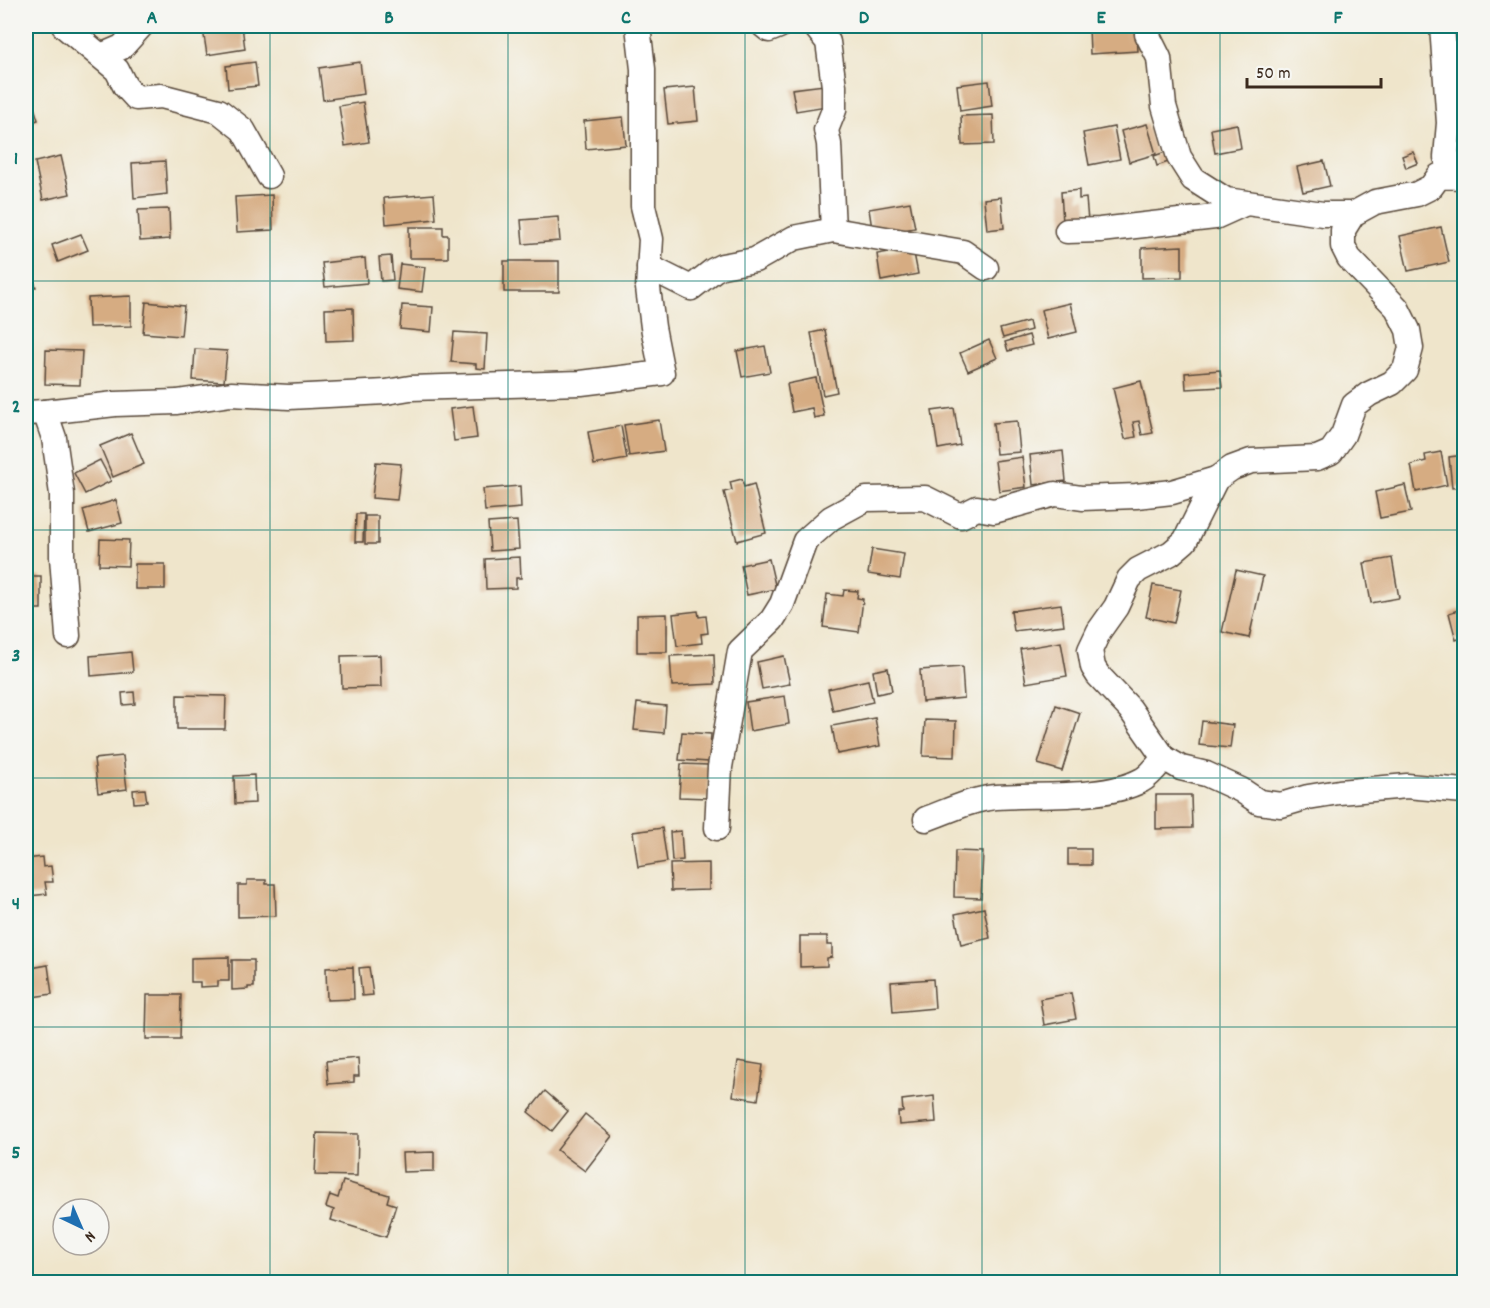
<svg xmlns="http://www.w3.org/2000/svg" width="1490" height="1308" font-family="Dekko,sans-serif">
<rect width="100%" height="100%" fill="#f6f6f2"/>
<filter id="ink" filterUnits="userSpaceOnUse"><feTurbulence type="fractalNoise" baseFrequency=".0167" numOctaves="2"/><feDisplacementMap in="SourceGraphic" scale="12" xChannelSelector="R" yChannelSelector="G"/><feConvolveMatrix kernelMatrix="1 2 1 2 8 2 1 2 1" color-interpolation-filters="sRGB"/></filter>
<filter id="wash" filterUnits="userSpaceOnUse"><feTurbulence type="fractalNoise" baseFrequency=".008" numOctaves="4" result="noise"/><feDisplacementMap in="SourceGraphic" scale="24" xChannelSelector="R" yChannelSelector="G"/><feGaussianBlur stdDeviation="1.35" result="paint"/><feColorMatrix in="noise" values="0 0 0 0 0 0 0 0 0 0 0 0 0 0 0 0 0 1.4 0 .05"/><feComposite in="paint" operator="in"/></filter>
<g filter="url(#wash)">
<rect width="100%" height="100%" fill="#efe5cb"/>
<g id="blocks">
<g fill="#d6ac82">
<polygon points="225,26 242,26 245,49 207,55 203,29"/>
<polygon points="1089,26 1136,26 1138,51 1090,54"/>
<polygon points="255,62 258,86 228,89 226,66"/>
<polygon points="360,62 364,94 323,100 319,68"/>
<polygon points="989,81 992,106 960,111 957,85"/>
<polygon points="824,85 827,106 796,111 792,89"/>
<polygon points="695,87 698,121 668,124 664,90"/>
<polygon points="363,102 369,142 345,146 339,106"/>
<polygon points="34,107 38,120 26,124 26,110"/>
<polygon points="993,115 994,144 962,145 961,116"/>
<polygon points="623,117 626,145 586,149 584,121"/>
<polygon points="1147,124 1156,154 1129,162 1121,131"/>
<polygon points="1237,124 1241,148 1215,153 1211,129"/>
<polygon points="1114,127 1120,159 1089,165 1083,133"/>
<polygon points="1168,151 1171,161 1157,166 1154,156"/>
<polygon points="1413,152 1418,163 1406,168 1402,156"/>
<polygon points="61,156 70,194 43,200 35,162"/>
<polygon points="165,161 167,194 134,198 132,163"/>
<polygon points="1324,161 1330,186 1303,192 1297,167"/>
<polygon points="1079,190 1079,199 1086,198 1088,221 1063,223 1061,192"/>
<polygon points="434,194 436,219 386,224 384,198"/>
<polygon points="272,195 273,230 237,232 235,197"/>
<polygon points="1001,197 1004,228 987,230 984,199"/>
<polygon points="910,202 915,228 873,235 869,209"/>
<polygon points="169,209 170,239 140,241 138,210"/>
<polygon points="558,217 560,241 523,244 521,220"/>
<polygon points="409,227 443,227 443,235 448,235 448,258 409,258"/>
<polygon points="1441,227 1449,262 1408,271 1400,236"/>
<polygon points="81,234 88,250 58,262 52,245"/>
<polygon points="1182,246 1182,277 1142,278 1142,248"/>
<polygon points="913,248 918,274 881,281 877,254"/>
<polygon points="26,255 36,287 26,290"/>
<polygon points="391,256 393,280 381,281 379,257"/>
<polygon points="365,258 367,283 325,287 322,263"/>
<rect x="504" y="261" width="55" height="31"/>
<polygon points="400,264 425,267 422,292 397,289"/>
<polygon points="131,296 131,326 89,327 88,298"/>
<polygon points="146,302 184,306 181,336 143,333"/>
<polygon points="1070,303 1077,332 1048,339 1041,310"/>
<polygon points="402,305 433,307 431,332 400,329"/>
<polygon points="353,308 354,340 326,341 325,309"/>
<polygon points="1029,321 1031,330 1003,338 1000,329"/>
<polygon points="825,330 837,392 823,395 811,333"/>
<polygon points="454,332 487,334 485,369 476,368 476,364 451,362"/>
<polygon points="1029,335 1032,345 1008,351 1005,342"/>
<polygon points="989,340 997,358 968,371 960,353"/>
<polygon points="765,346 770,372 742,377 737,351"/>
<polygon points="195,349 227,351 224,382 193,380"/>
<polygon points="46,350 82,351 80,385 45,384"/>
<polygon points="1220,370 1222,387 1186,389 1185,373"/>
<polygon points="816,378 824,416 814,418 812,408 792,412 787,384"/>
<polygon points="1141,381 1153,433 1142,435 1139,421 1133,422 1136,437 1125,439 1113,388"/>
<polygon points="473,406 477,438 454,441 450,409"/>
<polygon points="954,408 960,445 938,449 932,411"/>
<polygon points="659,420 664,451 629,456 624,425"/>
<polygon points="1017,421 1020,452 996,454 993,423"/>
<polygon points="621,426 627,459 594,465 588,432"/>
<polygon points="131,433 144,464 113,477 100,446"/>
<polygon points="1063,451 1066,481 1033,485 1030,455"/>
<polygon points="1441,452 1447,485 1416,492 1411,465 1426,461 1425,455"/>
<polygon points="1464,455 1464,487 1452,488 1449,457"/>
<polygon points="1022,457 1026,487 999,491 995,461"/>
<polygon points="100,460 111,481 85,494 74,473"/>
<polygon points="376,462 401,464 397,500 372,498"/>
<polygon points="742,479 744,487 754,484 766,533 737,541 724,492 732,490 730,482"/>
<polygon points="1405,485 1411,512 1380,518 1375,492"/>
<polygon points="520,486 521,508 485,511 483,489"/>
<polygon points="116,500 122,523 89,532 83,510"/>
<polygon points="356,514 364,514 363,542 355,542"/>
<rect x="365" y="516" width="13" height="28"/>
<polygon points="517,521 519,549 490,551 488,523"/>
<polygon points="100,539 129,540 128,566 99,565"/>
<polygon points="872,549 904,554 900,579 868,574"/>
<polygon points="520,557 521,578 516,578 516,588 486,589 485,559"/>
<polygon points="1392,558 1399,598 1371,603 1364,563"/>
<polygon points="769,559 776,589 747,595 741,565"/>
<rect x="135" y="564" width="30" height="25"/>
<polygon points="1236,570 1263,576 1249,638 1222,632"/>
<rect x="26" y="576" width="15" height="33"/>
<polygon points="1153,585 1181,590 1174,623 1146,617"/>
<polygon points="844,590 858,591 857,598 863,599 859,632 823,627 827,594 843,596"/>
<polygon points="1061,604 1064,625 1014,631 1011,611"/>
<polygon points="1464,608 1464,637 1456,640 1449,613"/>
<polygon points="698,611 699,617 706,616 708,633 701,634 702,643 677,646 673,614"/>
<polygon points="667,614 667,652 637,652 637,615"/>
<polygon points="1061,642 1067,676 1026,683 1020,649"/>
<polygon points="131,652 133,672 91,676 90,656"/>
<polygon points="714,654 715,684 672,686 670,656"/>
<polygon points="380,655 381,687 342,688 341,656"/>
<polygon points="784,656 790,684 762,689 757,662"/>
<polygon points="962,667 964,698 922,702 920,670"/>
<polygon points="888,668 892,691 877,694 873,671"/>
<polygon points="868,680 873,702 833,711 828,689"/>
<polygon points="134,692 135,704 123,705 122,693"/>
<polygon points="177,695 226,696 225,729 177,729"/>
<polygon points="785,696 789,724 750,731 746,702"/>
<polygon points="637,703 666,706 664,733 634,730"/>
<polygon points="1056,705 1080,713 1062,771 1038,764"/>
<polygon points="875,718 880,746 837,754 832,726"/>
<polygon points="925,720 956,721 955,757 923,756"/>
<polygon points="1202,721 1233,725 1230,748 1199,745"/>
<polygon points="682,732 711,734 709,762 679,760"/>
<polygon points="123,756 127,789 98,793 94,759"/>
<polygon points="681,764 709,765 708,798 679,797"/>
<polygon points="254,775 255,803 235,804 234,776"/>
<polygon points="145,789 147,802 134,803 133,790"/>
<polygon points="1156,795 1191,795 1192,828 1156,829"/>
<polygon points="662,828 667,862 638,867 633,832"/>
<polygon points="681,831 683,860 672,861 670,832"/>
<rect x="1068" y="849" width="23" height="16"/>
<polygon points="955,851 983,852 981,898 954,897"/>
<polygon points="42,857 43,867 51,866 53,882 45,882 47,894 29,896 29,893 26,894 26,859"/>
<polygon points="709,863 709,890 671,891 670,864"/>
<polygon points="247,880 266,880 266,884 275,884 276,916 238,917 238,885 247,885"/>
<polygon points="984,908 990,938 961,945 955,914"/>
<polygon points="800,936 827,936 827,945 832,945 832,957 827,958 827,966 800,967"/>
<polygon points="229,957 229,981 218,981 218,986 200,987 200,982 191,982 191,958"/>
<polygon points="232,960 254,960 254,987 248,987 248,989 232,990"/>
<polygon points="48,965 52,994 26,998 26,969"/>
<polygon points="353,967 354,999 327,1000 326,968"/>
<polygon points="369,967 373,995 362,996 359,968"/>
<polygon points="933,979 935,1008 893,1012 891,982"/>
<polygon points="1071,993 1076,1019 1044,1025 1040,999"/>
<polygon points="147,995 181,995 180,1039 146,1039"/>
<polygon points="358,1058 359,1076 354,1076 354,1082 328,1084 326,1061"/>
<polygon points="738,1061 763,1065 758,1100 733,1096"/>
<polygon points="545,1091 568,1111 552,1131 528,1112"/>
<polygon points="934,1096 936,1122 899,1125 898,1112 903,1112 902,1100"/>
<polygon points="585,1114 612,1136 585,1171 557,1150"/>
<polygon points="317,1133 358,1134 357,1176 315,1175"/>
<polygon points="434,1152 434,1171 403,1172 402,1153"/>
<polygon points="343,1181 389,1195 387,1202 396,1205 386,1237 331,1220 334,1210 326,1207 330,1195 338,1198"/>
</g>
</g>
</g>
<g filter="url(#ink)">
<use href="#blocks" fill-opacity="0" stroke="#564638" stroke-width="1.5"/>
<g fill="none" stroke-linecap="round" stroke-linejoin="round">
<g stroke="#564638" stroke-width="27">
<g id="minor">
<polyline points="64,26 117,70 125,86 136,98 161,96 219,111 243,130 269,176"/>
<polyline points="764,26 769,30 779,26"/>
<polyline points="815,26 828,42 834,86 834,110 826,130 829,144 833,230"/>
<polyline points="1442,26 1449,123 1446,157 1464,174"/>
<polyline points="1147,34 1159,58 1164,106 1179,157 1193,179 1226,200 1323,214 1353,214"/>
<polyline points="101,56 122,47 141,26"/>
<polyline points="1464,177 1439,176 1431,187 1417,194 1375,202 1353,214 1343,230 1343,246 1349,258 1397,308 1408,330 1411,348 1405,370 1392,383 1369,394 1354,405 1343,435 1331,452 1317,458 1251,461 1232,468 1216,479 1185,541 1171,553 1138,570 1129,579 1116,607 1099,631 1090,650 1093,667 1098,675 1130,709 1164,758 1181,768 1206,774 1241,790 1259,802 1281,805 1308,797 1339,792 1407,786 1464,791"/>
<polyline points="1067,231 1100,230 1215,217 1246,203"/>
<polyline points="649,267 691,288 714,270 722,266 755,260 794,238 833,230 963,252 986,268"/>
<polyline points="45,412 115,404 177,402 231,394 289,397 386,392 410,388 581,383 662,373 653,327 648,288 651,239 643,206 643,69 638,26"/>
<polyline points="26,413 45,412 54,438 62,494 62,557 68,636"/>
<path d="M926 819C948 811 972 799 996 797 1038 794 1105 800 1142 780 1150 776 1158 765 1164 758"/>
<polyline points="717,828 720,767 740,651 772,620 782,604 805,541 831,518 866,499 925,498 961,516 977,508 994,511 1055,494 1082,498 1136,496 1172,492 1216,479"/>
</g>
</g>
<use href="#minor" stroke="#fff" stroke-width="24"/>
</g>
</g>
<path fill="none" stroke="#0f766e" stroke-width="1.5" stroke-opacity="0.55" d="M270 26V1282M508 26V1282M745 26V1282M982 26V1282M1220 26V1282M26 281H1464M26 530H1464M26 778H1464M26 1027H1464"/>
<rect width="1490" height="1308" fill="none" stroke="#f6f6f2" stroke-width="66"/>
<g transform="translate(81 1227) rotate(136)"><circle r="28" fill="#f6f6f2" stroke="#aba49d" stroke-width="1.5"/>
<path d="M0-4.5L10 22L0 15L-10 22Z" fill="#1f6fb2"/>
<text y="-9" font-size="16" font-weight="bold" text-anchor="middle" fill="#3b2a1e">N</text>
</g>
<path d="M1247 78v9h134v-9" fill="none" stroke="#3b2a1e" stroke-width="3"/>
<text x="1256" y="78" font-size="18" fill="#3b2a1e" stroke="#f6f6f2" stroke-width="4.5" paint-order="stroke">50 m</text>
<rect x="33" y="33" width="1424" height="1242" fill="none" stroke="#0f766e" stroke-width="2"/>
<g font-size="20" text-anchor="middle" font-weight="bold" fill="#0f766e">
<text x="152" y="23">A</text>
<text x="389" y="23">B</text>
<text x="626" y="23">C</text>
<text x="864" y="23">D</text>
<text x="1101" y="23">E</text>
<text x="1338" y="23">F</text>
<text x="16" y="164">1</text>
<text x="16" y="412">2</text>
<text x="16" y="661">3</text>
<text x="16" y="909">4</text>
<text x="16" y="1158">5</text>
</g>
</svg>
